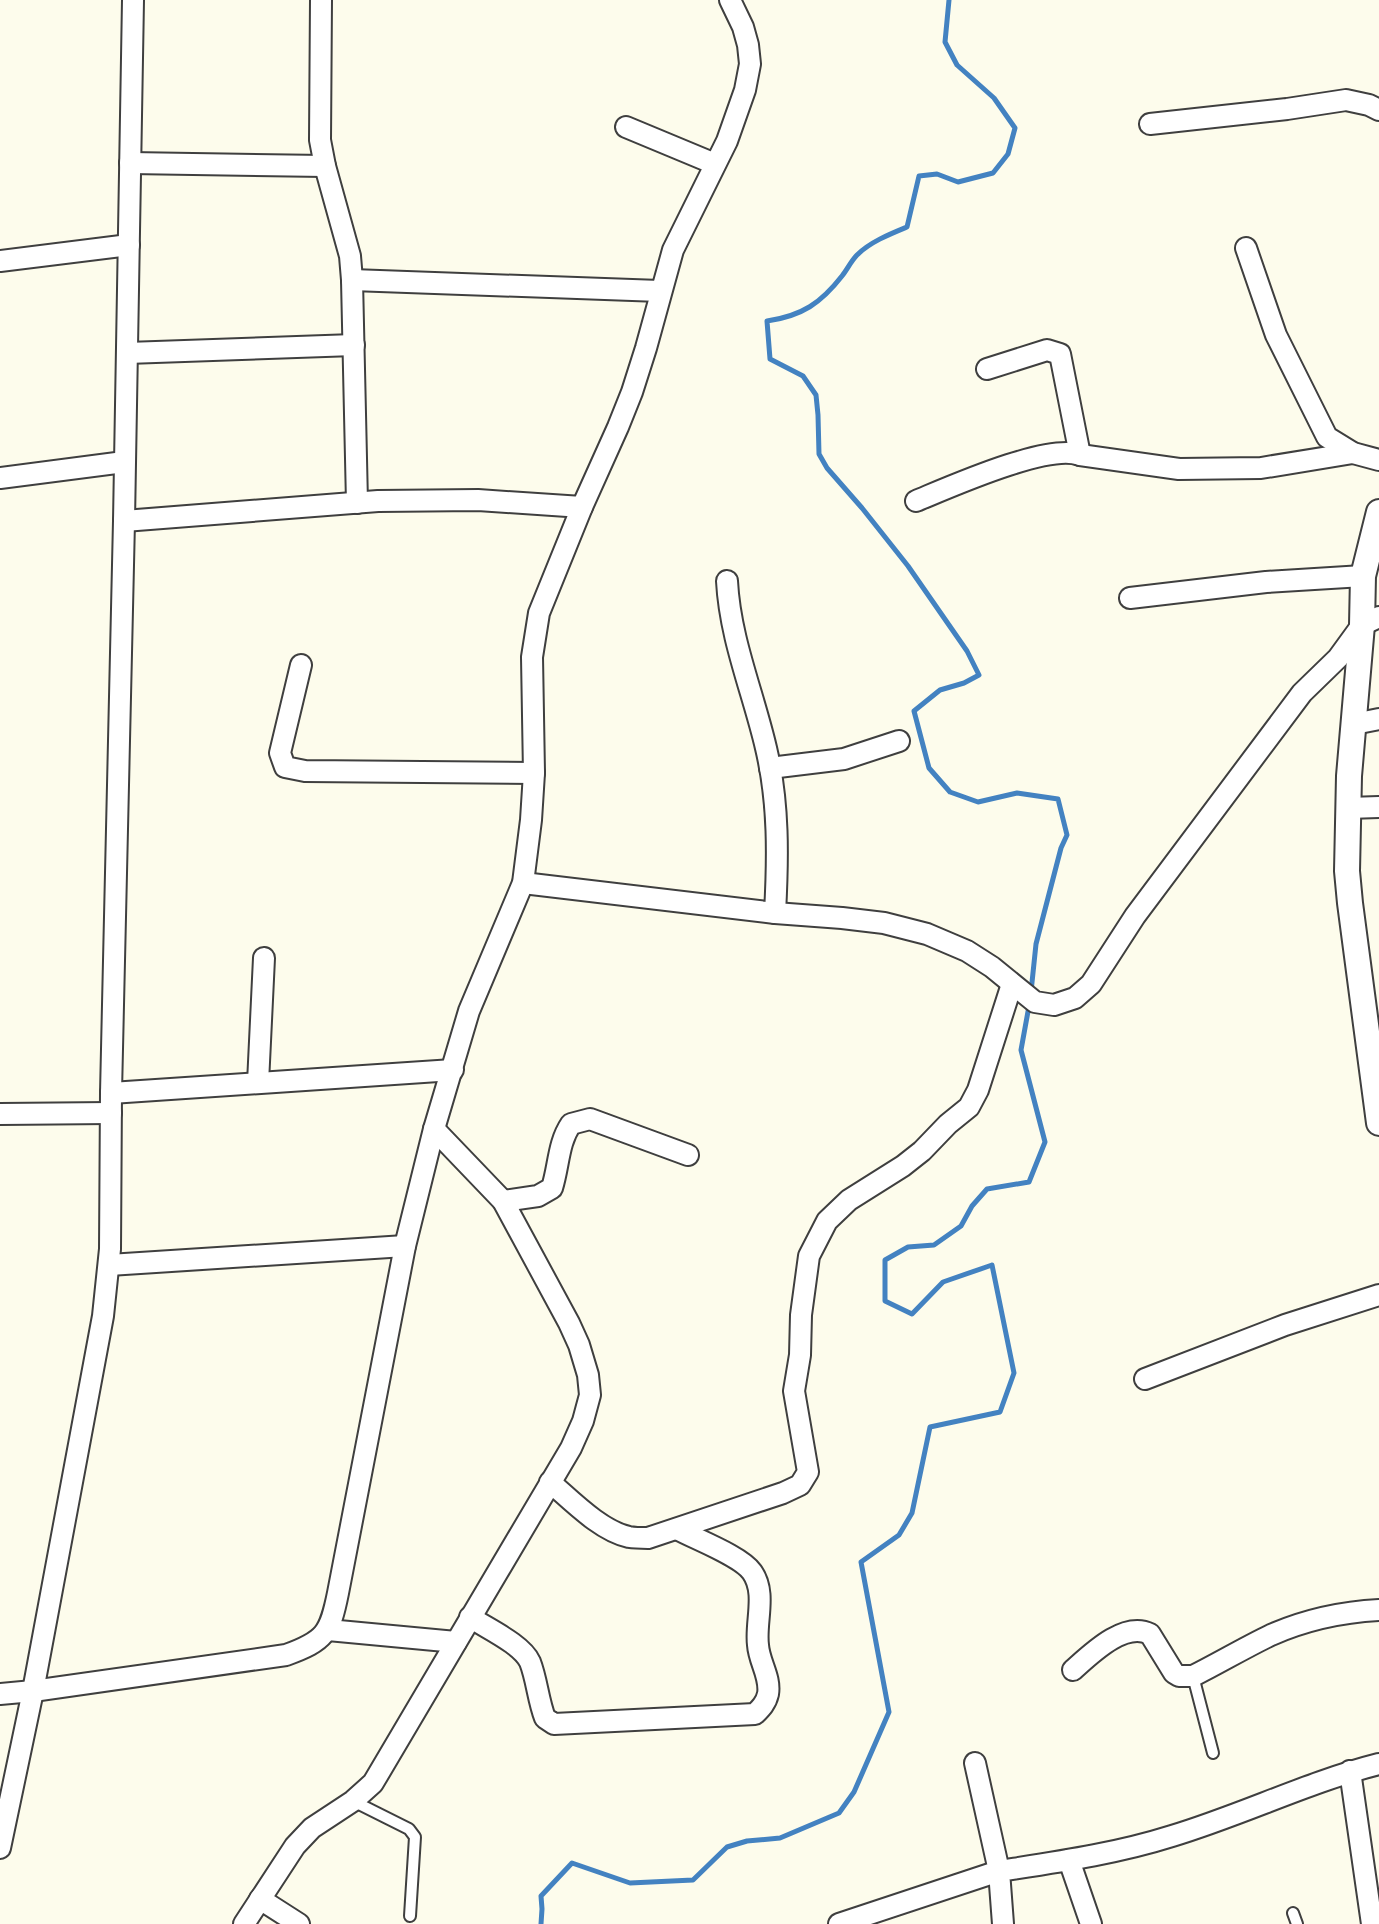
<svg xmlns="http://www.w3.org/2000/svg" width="1379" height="1924" font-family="'Crimson Pro',serif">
<rect width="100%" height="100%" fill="#fdfcec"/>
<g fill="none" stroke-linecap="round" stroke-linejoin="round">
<g stroke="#4382c1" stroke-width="5">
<path d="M949 0 945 42 957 65 994 98 1015 128 1008 154 993 173 958 182 937 174 919 176 907 227C890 234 870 242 857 255 851 261 847 270 842 276 821 303 802 316 767 321L770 359 803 376 816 395 818 415 819 454 827 468 862 508 908 566 967 651 979 675 964 683 940 690 914 711 929 768 950 792 978 802 1017 793 1058 799 1067 835 1061 848 1036 944 1031 992"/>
<polyline points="541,1924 542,1909 541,1896 572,1863 630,1883 693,1880 727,1847 747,1841 780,1838 839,1813 854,1792 889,1712 861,1562 899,1535 912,1513 930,1427 1000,1412 1014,1373 992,1265 943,1282 912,1314 885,1301 885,1260 908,1247 934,1245 961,1226 972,1206 987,1189 1029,1182 1045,1142 1021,1050 1029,1006"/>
</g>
<g stroke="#3f3f3f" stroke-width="14">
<g id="service">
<polyline points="1193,1676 1213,1753"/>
<polyline points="353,1801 409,1829 415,1837 410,1916"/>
<polyline points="1293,1913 1297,1924"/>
</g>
</g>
<g stroke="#3f3f3f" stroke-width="24">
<g id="minor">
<polyline points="321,0 320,140 325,166 350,256 352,280 357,503"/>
<polyline points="1150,124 1287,109 1346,100 1369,105 1379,110"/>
<polyline points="626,127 715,164"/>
<polyline points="130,163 325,166"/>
<polyline points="1246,248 1276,335 1327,437 1353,453 1379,460"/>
<polyline points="0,261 129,245"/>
<polyline points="352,280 660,291"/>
<polyline points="127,353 354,345"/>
<polyline points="987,369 1047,350 1060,354 1080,455"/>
<polyline points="0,478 124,462"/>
<path d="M916 501C950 487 1048 443 1080 455L1179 469 1261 468 1353 453"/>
<polyline points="124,521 378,501 478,500 582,507"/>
<path d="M727 581C730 639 753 692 766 748 779 803 778 858 775 913"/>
<polyline points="1130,598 1266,582 1363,576"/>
<polyline points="301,665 280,753 285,767 305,771 534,773"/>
<polyline points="1354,724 1379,719"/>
<polyline points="770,768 844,759 899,741"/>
<polyline points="1348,808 1379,807"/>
<polyline points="523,883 775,913 842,918 884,923 927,934 967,951 992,967 1035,1002 1054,1005 1075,998 1091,984 1135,916 1302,693 1338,658 1362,625 1379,617"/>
<polyline points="258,1083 264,958"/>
<polyline points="111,1093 453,1070"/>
<polyline points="0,1114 111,1113"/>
<path d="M503 1201 538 1196 552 1188C559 1166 558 1143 571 1124L590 1119 688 1155"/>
<polyline points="109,1265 405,1246"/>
<polyline points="1145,1379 1285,1325 1379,1295"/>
<path d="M550 1482C572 1501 601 1531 629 1537 635 1538 642 1538 648 1538L783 1493 800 1485 808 1472 794 1391 800 1355 801 1315 809 1256 827 1221 849 1200 903 1166 922 1151 948 1124 969 1107 978 1090 1012 984"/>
<path d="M470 1617C486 1628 522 1644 530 1662 537 1680 538 1700 545 1718L554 1724 755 1714C761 1708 766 1703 768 1694 771 1677 759 1662 758 1645 755 1622 767 1593 752 1572 741 1556 695 1539 677 1529"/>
<polyline points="328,1630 456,1642"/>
<path d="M1073 1670C1091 1654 1124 1621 1150 1634L1174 1673 1179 1676H1193C1219 1663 1244 1648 1271 1635 1305 1620 1342 1612 1379 1610"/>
<path d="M0 1694 33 1691 286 1655C325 1641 330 1633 338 1593L405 1246 434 1129 469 1011 523 883 531 820 534 773 532 657 539 613 582 507 618 427 632 392 646 348 673 250 727 141 745 90 750 64 748 45 743 27 730 0"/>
<polyline points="1350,1771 1372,1924"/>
<polyline points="0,1848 33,1691 103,1316 110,1249 111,1093 124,521 133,0"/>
<polyline points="1069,1860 1091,1924"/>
<polyline points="260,1899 299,1924"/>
<polyline points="244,1924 295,1846 312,1828 353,1801 373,1783 571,1448 583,1421 590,1395 588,1375 579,1345 569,1323 503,1201 434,1129"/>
<polyline points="839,1924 999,1871 975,1763"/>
<path d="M1003 1924 999 1871C1057 1862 1115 1854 1172 1836 1242 1815 1308 1782 1379 1764"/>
</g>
</g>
<g stroke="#3f3f3f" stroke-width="28">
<polyline id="tertiary" points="1379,512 1363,576 1362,625 1349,776 1347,871 1350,903 1379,1123"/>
</g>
<use href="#service" stroke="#fff" stroke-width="10"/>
<use href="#minor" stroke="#fff" stroke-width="20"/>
<use href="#tertiary" stroke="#fff" stroke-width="24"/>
</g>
</svg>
